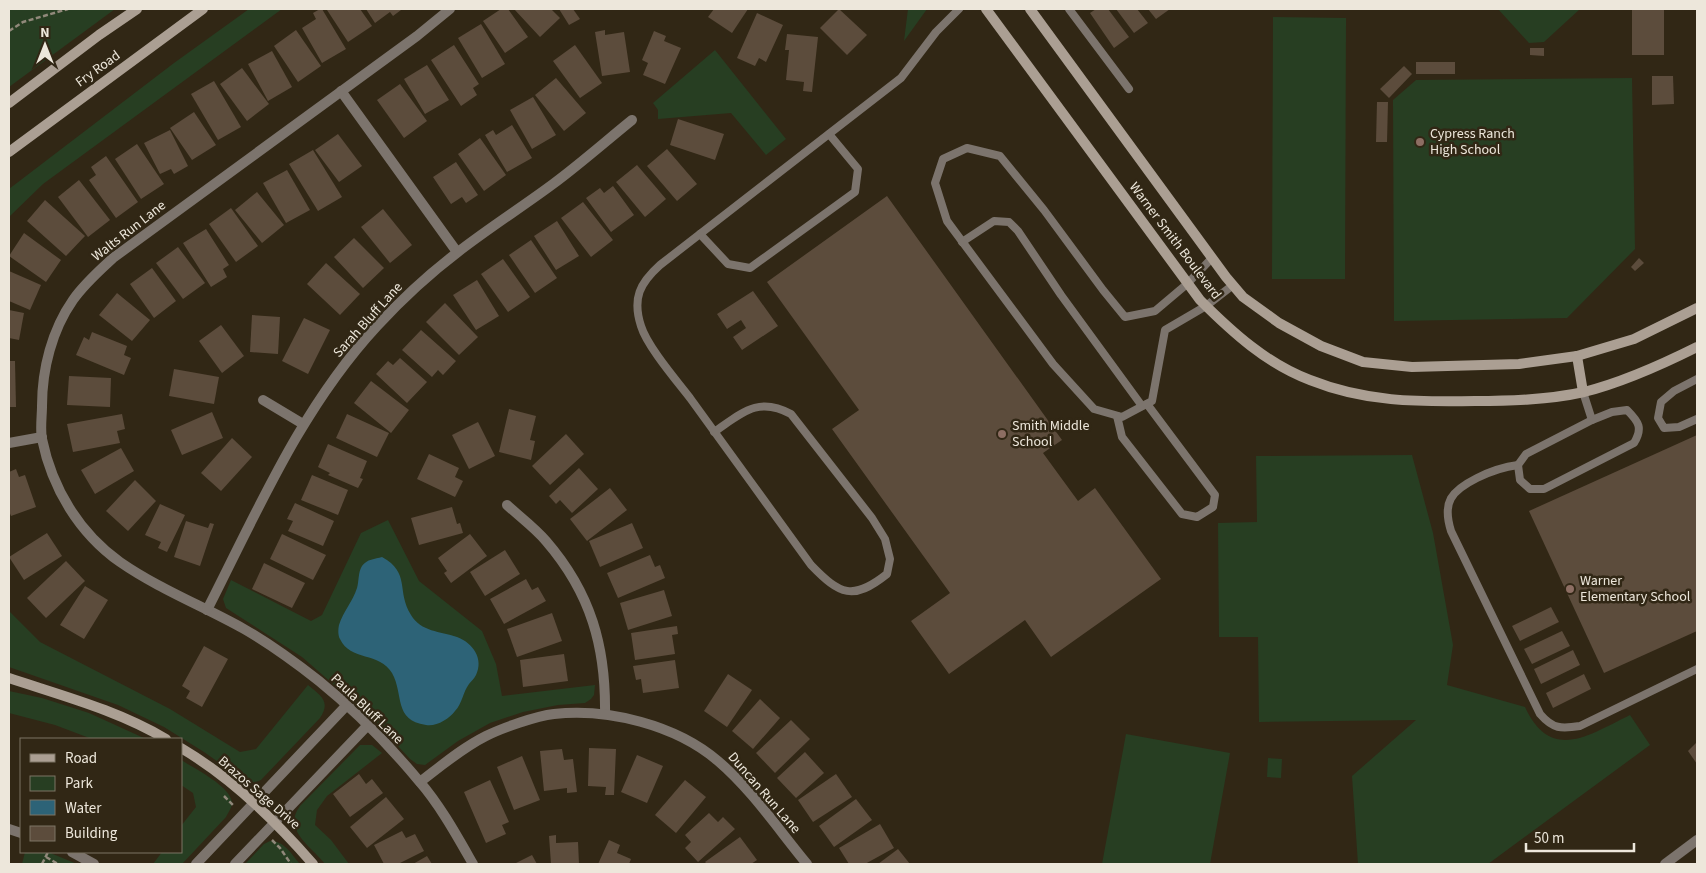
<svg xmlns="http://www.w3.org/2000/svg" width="1706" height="873" font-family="'Source Sans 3',sans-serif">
<rect width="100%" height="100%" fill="#312715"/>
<g fill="#273e22">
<polygon points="9,9 115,9 9,87"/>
<polygon points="249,9 282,9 43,184 9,217 9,189 174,63"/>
<polygon points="908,9 927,9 904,41"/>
<polygon points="1498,9 1580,9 1544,42 1529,43"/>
<polygon points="1273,17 1346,18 1345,279 1272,279"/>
<polygon points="715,50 786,139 766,155 731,113 658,119 658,110 653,103"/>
<polygon points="1632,78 1635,249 1567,318 1394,321 1393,100 1416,80"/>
<path d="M1412 455 1433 533 1453 645 1447 685 1525 707C1551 763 1589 735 1630 715L1650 745 1488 864H1358L1352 776 1416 720 1259 722 1258 637H1219L1218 523 1257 522 1256 456Z"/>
<polygon points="388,520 419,581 482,631 496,664 502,696 595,685 594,695 591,699 585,703 558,705 523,712 490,723 458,741 425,765 417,764 410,759 371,717 302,657 226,608 223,599 231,580 311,621 322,615 361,533"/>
<path d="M9 611 40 642 170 709 240 752 256 749 308 685C321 696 331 701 320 718L261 780 256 782 248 783 204 752 164 727 118 705 9 667Z"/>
<polygon points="9,691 42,698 89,713 146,739 92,739 55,725 9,713"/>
<polygon points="1126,734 1230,753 1210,864 1102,864"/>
<path d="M360 745H372L382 753 327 796 317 810 315 825 331 840 349 864H325C311 846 282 830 300 806Z"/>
<polygon points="1268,758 1282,759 1281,778 1267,777"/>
<path d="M181 760C194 768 227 785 231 799 234 805 229 811 226 817L182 864H153L162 852H181V826L196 807 193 793 181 785Z"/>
<path d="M270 841C285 841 291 854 300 864H245L264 844Z"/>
<polygon points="25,852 48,852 77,864 22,864"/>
</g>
<path fill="#2d6377" d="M382 557C411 573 396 591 411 615 421 632 440 631 457 637 473 643 484 659 476 675 474 679 471 681 469 684 463 692 462 704 455 711 449 719 436 727 426 725 393 720 404 694 392 673 380 652 350 661 340 639 338 636 338 629 339 625 343 612 353 601 357 588 359 581 358 572 362 566 367 559 375 559 382 557Z"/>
<g fill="#5c4c3c">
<polygon points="320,9 322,9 346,49 322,63 302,28 316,19 313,13"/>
<polygon points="330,9 360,9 372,26 348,42 327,10"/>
<polygon points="366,9 400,9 401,10 393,16 390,12 375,23"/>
<polygon points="501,9 508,9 528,37 505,53 483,21"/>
<polygon points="514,9 551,9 560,18 540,37"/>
<polygon points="559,9 573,9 580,19 569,25"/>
<polygon points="714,9 748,9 732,33 708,17"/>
<polygon points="839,9 867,35 847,55 820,28"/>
<polygon points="1096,9 1108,9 1129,37 1114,48 1090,13"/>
<polygon points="1116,9 1137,9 1148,23 1134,33"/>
<polygon points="1148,9 1170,9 1156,19"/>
<rect x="1632" y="10" width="32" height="45"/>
<polygon points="757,13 783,25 766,62 759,58 755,66 737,58"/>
<polygon points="481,24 505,64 482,78 458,38"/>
<polygon points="296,30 321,66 298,82 274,46"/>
<polygon points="605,30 605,35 624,32 630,72 602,76 595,32"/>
<polygon points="654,31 666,36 664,41 681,48 665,84 643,75 648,63 642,60"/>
<polygon points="787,34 818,37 812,92 803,91 804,82 786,80 789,50 785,50"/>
<polygon points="454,45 479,84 473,88 477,95 461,106 431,60"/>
<polygon points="575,45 602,83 580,98 553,61"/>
<polygon points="1530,48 1544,48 1544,56 1530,55"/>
<polygon points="272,51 292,87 268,101 248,64"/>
<rect x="1416" y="62" width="39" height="12"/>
<polygon points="427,65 449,100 425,114 404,79"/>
<polygon points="1404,66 1412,74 1389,98 1380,89"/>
<polygon points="242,68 269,104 247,121 220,84"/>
<polygon points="1652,76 1673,76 1674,104 1652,105"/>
<polygon points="556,78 586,113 564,131 535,95"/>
<polygon points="214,81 241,127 218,140 191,94"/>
<polygon points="400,84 427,121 404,138 377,100"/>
<polygon points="533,97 556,135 532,149 510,110"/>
<polygon points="1377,102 1388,102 1387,142 1376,142"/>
<polygon points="194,112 216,145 192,160 170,128"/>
<polygon points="678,119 724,134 715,160 670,145"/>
<polygon points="512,125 532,158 507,172 485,135 493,130 496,135"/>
<polygon points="170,130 188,166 174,174 171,169 160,174 144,143"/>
<polygon points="338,134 362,166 339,182 315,150"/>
<polygon points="480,138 506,175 484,191 458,154"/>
<polygon points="137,144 164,184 141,199 115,159"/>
<polygon points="667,149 697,184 677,201 647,166"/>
<polygon points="313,150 342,197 318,211 289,164"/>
<polygon points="106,156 138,202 116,218 89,180 96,175 91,167"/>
<polygon points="456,162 478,195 466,203 462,197 451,204 433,177"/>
<polygon points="637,165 666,199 645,217 616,182"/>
<polygon points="287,170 310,210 286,223 263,183"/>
<polygon points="79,180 110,220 88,237 58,197"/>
<polygon points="613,186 634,215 611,232 586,198 600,188 604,193"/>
<polygon points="257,192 284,225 262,243 235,210"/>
<polygon points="887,196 1062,440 1043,453 1078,501 1095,488 1161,579 1051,657 1025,620 949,674 911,621 950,593 832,429 859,410 767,282"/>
<polygon points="45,200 85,236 66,256 27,221"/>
<polygon points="583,202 613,240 591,257 561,218"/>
<polygon points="231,208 258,246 236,262 209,224"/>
<polygon points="383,209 412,245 390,263 361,227"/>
<polygon points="557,221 579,256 556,270 534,236"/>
<polygon points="206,229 229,265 223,269 227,277 211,287 183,243"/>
<polygon points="24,233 61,260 46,282 9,256"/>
<polygon points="354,238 384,268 363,288 334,257"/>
<polygon points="531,240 557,278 535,293 509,255"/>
<polygon points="178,247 205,283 183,299 156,263"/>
<polygon points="1639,258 1644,263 1635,271 1631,267"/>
<polygon points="503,259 530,297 508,312 481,274"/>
<polygon points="326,263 360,294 340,315 307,284"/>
<polygon points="152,268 176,301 154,318 130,284"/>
<polygon points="9,271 41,285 30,310 9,301"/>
<polygon points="477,280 499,316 476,330 453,295"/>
<polygon points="753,291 778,326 742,350 733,337 746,328 741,320 727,329 717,314"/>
<polygon points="117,293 150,320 132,341 99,315"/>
<polygon points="445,303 478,337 459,355 426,322"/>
<polygon points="9,310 24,313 19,340 9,338"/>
<polygon points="252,315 280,317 278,354 250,352"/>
<polygon points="304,318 330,330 308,374 282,361"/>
<polygon points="221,325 244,356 222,373 199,341"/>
<polygon points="421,330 456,361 443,375 438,370 432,377 402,350"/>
<polygon points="92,332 127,346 124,355 131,358 124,375 76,355 84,337 89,340"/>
<polygon points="400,358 427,382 407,403 376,374 388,361 393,365"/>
<polygon points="9,361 15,361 16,407 9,407"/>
<polygon points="174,369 219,377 214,404 169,396"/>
<polygon points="69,376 111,378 110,407 67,405"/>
<polygon points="371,381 409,410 391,433 354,403"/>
<polygon points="509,409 536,416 530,440 535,441 531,460 499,452"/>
<polygon points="212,412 223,438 182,455 171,430"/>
<polygon points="122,414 125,429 117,431 120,443 73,452 67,424"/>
<polygon points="347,414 389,433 377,457 336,438"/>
<polygon points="478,422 495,456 469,469 452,435"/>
<polygon points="566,434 584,454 550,485 532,466"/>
<polygon points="1697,435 1697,631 1604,673 1529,511"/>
<polygon points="232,438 252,457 221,491 201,473"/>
<polygon points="328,444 367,461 360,478 363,479 358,488 328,475 330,473 318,467"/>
<polygon points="121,448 134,471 95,494 81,470"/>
<polygon points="429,454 459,468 455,477 463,481 455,497 417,479"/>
<polygon points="579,468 598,489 572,513 560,500 556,504 549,496"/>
<polygon points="16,469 19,477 25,475 36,507 11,516 9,511 9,472"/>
<polygon points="312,475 348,490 338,515 301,500"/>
<polygon points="135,480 156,501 128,531 106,511"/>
<polygon points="610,488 627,510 587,541 570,519"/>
<polygon points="295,503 334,521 323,546 288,531 293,521 287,519"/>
<polygon points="160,504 185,515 167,552 158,548 161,542 145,535"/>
<polygon points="452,507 457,524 460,523 463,533 419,545 411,518"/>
<polygon points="186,521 208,528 210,523 214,524 200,566 174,557"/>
<polygon points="632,523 643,548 600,567 589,541"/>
<polygon points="47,533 62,556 24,580 9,557"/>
<polygon points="282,534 326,555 313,580 270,559"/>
<polygon points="470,534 487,556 451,583 444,573 447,571 438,558"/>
<polygon points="505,550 520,574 485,596 470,572"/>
<polygon points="650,555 655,567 660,565 665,578 618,598 607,573"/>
<polygon points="66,561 85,581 46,618 27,598"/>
<polygon points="264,563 305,583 292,608 252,589"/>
<polygon points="526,579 532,590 538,587 546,601 504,624 490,599"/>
<polygon points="85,586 108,600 84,639 60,625"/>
<polygon points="664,590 672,616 628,630 620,603"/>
<polygon points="1551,607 1559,622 1520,641 1512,626"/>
<polygon points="552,613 562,641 517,657 507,629"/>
<polygon points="677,626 678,634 672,635 675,654 635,660 631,633"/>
<polygon points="1562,631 1570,646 1532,664 1524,649"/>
<polygon points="204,646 228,659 202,707 186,698 190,691 182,686"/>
<polygon points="1573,650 1580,665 1541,684 1534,669"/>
<polygon points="564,654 568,681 523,687 520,660"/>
<polygon points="675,660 679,688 643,693 641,679 636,680 633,666"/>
<polygon points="728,674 752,690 727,727 704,711"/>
<polygon points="1584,674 1591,689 1553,708 1546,693"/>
<polygon points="760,699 780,718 753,749 732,731"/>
<polygon points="791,720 810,739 775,773 756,753"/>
<polygon points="1697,742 1697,764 1688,751"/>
<polygon points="589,748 616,749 614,795 605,795 606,787 588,786"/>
<polygon points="562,749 564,760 573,759 577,792 567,793 567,788 544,791 540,751"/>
<polygon points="805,752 824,773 796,798 777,778"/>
<polygon points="637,755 663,766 647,803 621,792"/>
<polygon points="522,756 540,800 514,810 497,767"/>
<polygon points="359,774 366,784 372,779 383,793 350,817 333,794"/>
<polygon points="836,774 852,797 813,822 798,800"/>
<polygon points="490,780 509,822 502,825 506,834 486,843 464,792"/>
<polygon points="685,780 706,797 676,833 655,815"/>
<polygon points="386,797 404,819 367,848 350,827"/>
<polygon points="856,799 872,820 834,847 819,826"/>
<polygon points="709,813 718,822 723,817 735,829 698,862 685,848 691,842 685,835"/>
<polygon points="880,824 894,848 865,864 849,864 839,848"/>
<polygon points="402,831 406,838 415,834 424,851 398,864 384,864 374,845"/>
<polygon points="556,835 556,843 578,842 579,864 551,864 549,836"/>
<polygon points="740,837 757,860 751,864 707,864 705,862"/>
<polygon points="609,840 620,845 617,853 631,859 629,864 598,864"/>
<polygon points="898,849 910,864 878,864"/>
<polygon points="532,855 537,864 514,864"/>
<polygon points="427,856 432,864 413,864"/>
</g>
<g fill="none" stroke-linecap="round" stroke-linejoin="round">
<g stroke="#91897b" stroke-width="2.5" stroke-dasharray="5 2.5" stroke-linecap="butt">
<polyline points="9,31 23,22 68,9"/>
<polyline points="224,796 234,806"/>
<polyline points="272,840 280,848 291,864"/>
<polyline points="46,857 58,864"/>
<polyline points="42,864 48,852"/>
</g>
<g stroke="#7c746d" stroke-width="8">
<polyline points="1069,9 1129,89"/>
<polyline points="700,234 728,264 750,268 855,192 858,169 829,134"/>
<polyline points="962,242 994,221 1009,222 1018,231 1061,295 1142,406"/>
<polyline points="1212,258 1187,284 1155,311 1125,317 1103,290 1044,210 1000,156 967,148 943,159 935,183 947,221 1053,364 1094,409 1122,417 1152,401 1165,330 1206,306 1233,285"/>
<polyline points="1697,379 1674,391 1661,402 1658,418 1664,428 1679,427 1697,419"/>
<polyline points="1583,392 1592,420"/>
<path d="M1627 410C1639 422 1643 428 1634 443L1544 489H1530L1520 480 1518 465 1526 454 1592 420 1612 412Z"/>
<polyline points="1117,416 1122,437 1182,514 1197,517 1213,507 1215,495 1147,404"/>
<path d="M714 432C742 413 758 396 791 414L872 518 885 539 890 559 887 574C853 601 840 595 811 565 771 509 730 454 690 398 676 380 647 346 641 326 632 298 640 283 660 265L901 78 936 32 959 9"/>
<path d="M1518 465C1502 467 1491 471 1477 478 1451 491 1442 502 1451 531L1540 714C1553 729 1561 729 1580 726L1697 669"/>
</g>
<g stroke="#7c746d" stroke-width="10">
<path d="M450 9 417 36 113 258C99 271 84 284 73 300 52 330 42 369 42 406 42 416 40 429 42 439 52 488 79 533 120 562 159 589 203 606 244 629 270 644 296 663 319 681 355 710 389 745 419 781 440 805 457 836 473 864"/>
<polyline points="341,91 457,252"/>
<polyline points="263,400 303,424"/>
<polyline points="9,443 42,437"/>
<path d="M507 505C520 517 535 528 546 541 591 593 606 647 605 714"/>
<path d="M207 610C257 512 301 408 377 326 402 299 429 274 458 252 489 228 522 207 553 184 580 164 606 141 632 120"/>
<path d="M420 782C441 766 462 748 486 736 502 728 536 716 554 714 608 708 676 725 718 761 752 790 778 829 807 864"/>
<polyline points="9,829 21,833"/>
<polyline points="72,852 94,864"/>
<polyline points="196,864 346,706"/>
<polyline points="235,864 367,726"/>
<polyline points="1665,864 1697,840"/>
</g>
<g stroke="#ab9f93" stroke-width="10">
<path d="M986 9 1200 300C1232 332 1267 364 1310 380 1365 402 1416 402 1475 401 1511 401 1548 400 1584 392 1624 382 1661 365 1697 347"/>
<polyline points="1030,9 1226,277 1243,297 1279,323 1321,346 1363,362 1412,367 1519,364 1577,356 1634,339 1697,308"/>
<polyline points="9,103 99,35 137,9"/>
<polyline points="9,152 203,9"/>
<polyline points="1577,356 1583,392"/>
<path d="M9 678C63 696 117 710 166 739"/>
<path d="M181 748C232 778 275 820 313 864"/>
</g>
</g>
<g fill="#8d6e63" stroke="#312715" stroke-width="2">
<circle cx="1420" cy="142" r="5"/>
<circle cx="1002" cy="434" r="5"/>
<circle cx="1570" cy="589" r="5"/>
</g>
<g text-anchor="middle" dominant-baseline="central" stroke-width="5" stroke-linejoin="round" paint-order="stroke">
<g font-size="14" fill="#ede7db" stroke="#312715">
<text transform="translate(98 69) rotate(-36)">Fry Road</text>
<text transform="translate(129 231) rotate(-38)">Walts Run Lane</text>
<text transform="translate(1175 241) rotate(53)">Warner Smith Boulevard</text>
<text transform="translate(368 320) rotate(-48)">Sarah Bluff Lane</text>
<text transform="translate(367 709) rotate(44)">Paula Bluff Lane</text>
<text transform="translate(259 793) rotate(41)">Brazos Sage Drive</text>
<text transform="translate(764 793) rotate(49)">Duncan Run Lane</text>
</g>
<g font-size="14" fill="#ede7db" stroke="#312715" text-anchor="start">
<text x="1430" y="134">Cypress Ranch<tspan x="1430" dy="16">High School</tspan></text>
<text x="1012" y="426">Smith Middle<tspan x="1012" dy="16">School</tspan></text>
<text x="1580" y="581">Warner<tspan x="1580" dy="16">Elementary School</tspan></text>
</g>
</g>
<rect width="1706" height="873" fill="none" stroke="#ede7db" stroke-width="20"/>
<rect x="20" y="738" width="162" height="115" fill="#312715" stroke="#7c7464"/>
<rect x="30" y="754" width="25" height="8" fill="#ab9f93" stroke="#7c7464"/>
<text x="65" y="763" font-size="15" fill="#ede7db">Road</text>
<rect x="30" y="776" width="25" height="15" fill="#273e22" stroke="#7c7464"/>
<text x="65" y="788" font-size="15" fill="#ede7db">Park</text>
<rect x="30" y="800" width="25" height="15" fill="#2d6377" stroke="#7c7464"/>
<text x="65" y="813" font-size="15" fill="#ede7db">Water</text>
<rect x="30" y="826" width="25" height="15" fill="#5c4c3c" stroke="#7c7464"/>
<text x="65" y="838" font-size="15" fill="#ede7db">Building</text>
<g transform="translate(45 45)" stroke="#312715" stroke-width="4" paint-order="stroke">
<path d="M0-4L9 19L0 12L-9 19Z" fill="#ede7db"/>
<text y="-8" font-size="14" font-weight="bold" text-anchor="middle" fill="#ede7db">N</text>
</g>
<path d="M1526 843v8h108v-8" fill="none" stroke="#ede7db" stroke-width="2.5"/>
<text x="1534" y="843" font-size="15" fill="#ede7db" stroke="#312715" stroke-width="4" paint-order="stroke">50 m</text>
</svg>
